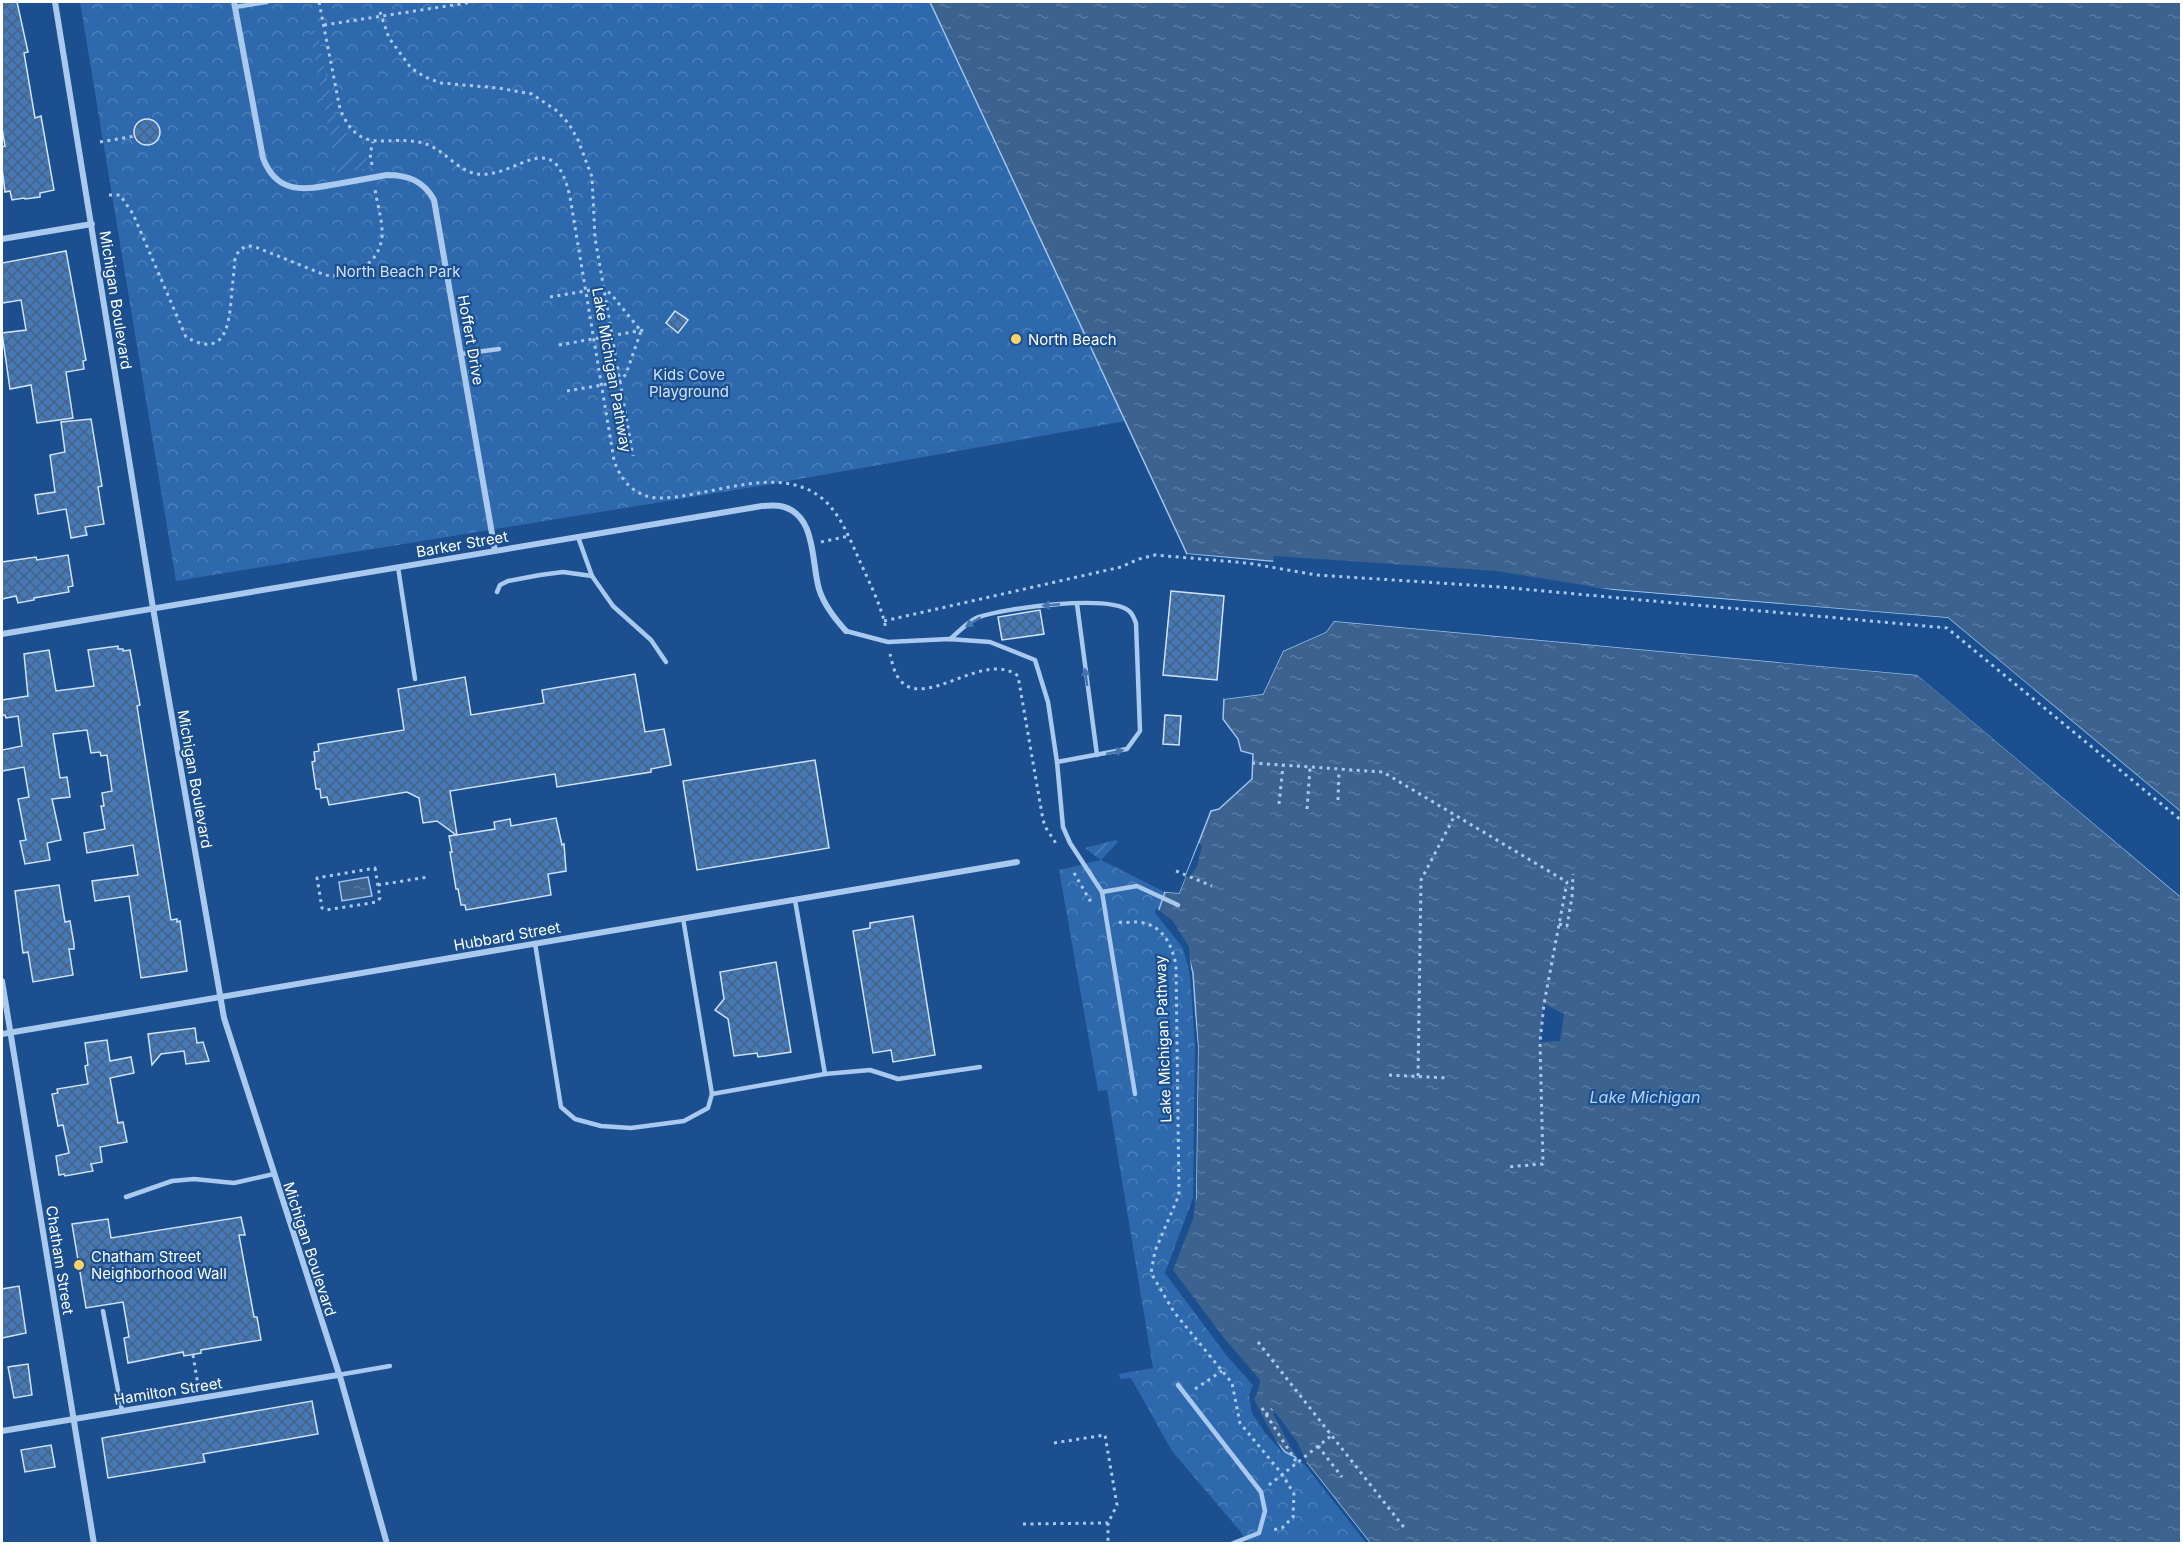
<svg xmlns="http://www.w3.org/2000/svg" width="2183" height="1545" font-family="Inter,sans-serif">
<defs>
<pattern id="forest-crowns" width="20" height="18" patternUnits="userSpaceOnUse" patternTransform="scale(1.5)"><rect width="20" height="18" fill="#2e69ad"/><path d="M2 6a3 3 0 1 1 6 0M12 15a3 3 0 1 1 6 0" fill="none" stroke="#4d80b9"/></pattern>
<pattern id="garden-furrows" width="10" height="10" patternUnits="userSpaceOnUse" patternTransform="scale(1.5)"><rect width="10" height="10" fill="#2e69ad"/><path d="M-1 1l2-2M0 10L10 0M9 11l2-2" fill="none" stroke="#4d80b9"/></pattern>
<pattern id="water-ripples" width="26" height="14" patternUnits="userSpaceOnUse" patternTransform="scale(1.5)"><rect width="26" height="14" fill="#3c6290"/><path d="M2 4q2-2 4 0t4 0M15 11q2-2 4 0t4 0" fill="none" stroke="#597aa1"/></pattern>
<pattern id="building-cross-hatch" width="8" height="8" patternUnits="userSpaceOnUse" patternTransform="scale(1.5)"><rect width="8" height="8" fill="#4478b7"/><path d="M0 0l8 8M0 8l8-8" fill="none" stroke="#486282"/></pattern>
</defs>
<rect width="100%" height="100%" fill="#1b4f8f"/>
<g fill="url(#forest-crowns)">
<polygon points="80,2 946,2 1148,417 766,485 176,581"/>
<polygon points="1101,860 1165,892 1158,912 1185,946 1256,1385 1268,1432 1285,1452 1307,1463 1370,1543 1248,1543 1240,1531 1172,1451 1131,1378 1120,1379 1119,1374 1153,1368 1107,1090 1098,1091 1059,870"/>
</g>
<g fill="url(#garden-furrows)">
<polygon points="317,30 334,112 338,124 349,135 345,138 342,152 334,157 310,31"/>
<polygon points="349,152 358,152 366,155 369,168 335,173 335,165"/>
<polygon points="1116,840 1118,842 1101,860 1085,848"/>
</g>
<g fill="url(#water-ripples)" stroke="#9cc4f0" stroke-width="1.5">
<polygon points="930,2 2181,2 2181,812 1948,618 1187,554"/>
<polygon points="1334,621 1918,675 2181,897 2181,1543 1370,1543 1307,1463 1285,1452 1268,1432 1254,1412 1252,1395 1256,1385 1168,1272 1196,1198 1198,1047 1193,973 1186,946 1158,912 1165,892 1179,893 1211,811 1219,809 1252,779 1253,754 1241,751 1238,739 1223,719 1224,699 1263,694 1283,651 1326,632"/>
<polygon points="368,877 372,896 342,901 339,882"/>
</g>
<g fill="#1b4f8f">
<polygon points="1187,554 1273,562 1274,556 1496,571 1613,590 1948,618 2181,812 2182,815 1947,621 1187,557"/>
<polygon points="1334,618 1918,672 2182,893 2181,897 1917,675 1334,621 1326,632 1283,651 1263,694 1224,699 1223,696 1261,691 1281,648 1324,629"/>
<polygon points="1199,843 1202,846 1197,866 1190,877 1186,876 1179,893 1165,892 1164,889 1177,890 1183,874 1186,875"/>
<polygon points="1156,908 1173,921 1189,947 1198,1047 1196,1198 1193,1219 1173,1270 1224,1338 1260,1380 1258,1391 1254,1399 1267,1425 1285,1455 1266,1434 1252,1413 1249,1395 1253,1385 1227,1356 1165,1273 1193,1198 1195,1047 1190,973 1183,948 1155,913"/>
<polygon points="1544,1004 1564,1014 1560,1041 1540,1042"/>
<polygon points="1276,1413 1297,1442 1307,1463 1370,1543 1367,1544 1305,1465 1298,1460 1273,1414"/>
</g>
<g fill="url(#building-cross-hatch)" stroke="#cfe3fa" stroke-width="1.5">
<polygon points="2,2 17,2 28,52 24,53 35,118 41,116 54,190 40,193 40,197 25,199 24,198 12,200 10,191 5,192 2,168 2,147 5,146 2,128"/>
<circle cx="147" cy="132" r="13"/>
<polygon points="66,251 86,360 83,361 84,369 66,372 73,418 37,423 31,385 10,389 2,333 26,330 21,300 2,303 2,263"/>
<polygon points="675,311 688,320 678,333 666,323"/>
<polygon points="91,419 102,486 98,487 104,524 85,527 87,535 71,538 66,509 38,514 35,495 55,492 50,455 65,452 61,422"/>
<polygon points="68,555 73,586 68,587 69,592 34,598 34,600 18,603 16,596 2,599 2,562 36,557 37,560"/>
<polygon points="1171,591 1224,596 1217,680 1163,675"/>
<polygon points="1040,610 1044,634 1002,640 998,617"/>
<polygon points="118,646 118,649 123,649 123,651 130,650 140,705 137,706 171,920 177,919 177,922 180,921 187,971 141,978 129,896 95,901 92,881 138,875 133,845 87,853 84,833 105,829 101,806 104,806 102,793 112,791 107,755 101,756 100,752 91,753 87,730 53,734 60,778 67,777 70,797 52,799 61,840 47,843 50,860 25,864 20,841 26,840 18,799 29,797 24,767 2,771 2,750 22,746 18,716 6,718 5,715 2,715 2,700 28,696 24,654 49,650 56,691 94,686 88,650"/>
<polygon points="635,674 645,732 664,729 671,765 651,769 651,772 557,787 555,774 450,791 457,835 495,829 494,822 510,819 511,826 556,818 562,845 564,844 566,871 548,874 551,895 466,910 465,905 461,905 458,889 456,889 450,852 452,852 449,836 456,835 437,821 423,823 419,798 407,792 329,805 327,797 321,798 320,789 316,789 312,762 315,761 314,752 319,751 318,744 404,730 398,689 465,677 471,715 544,703 542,690"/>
<polygon points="1165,715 1181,716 1179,745 1163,744"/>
<polygon points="815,760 829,848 697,870 683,781"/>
<polygon points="59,885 65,922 70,921 74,944 74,949 69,949 73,975 33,982 28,952 23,953 15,891"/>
<polygon points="913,916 935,1055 893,1062 891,1050 873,1053 853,931 870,928 870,923"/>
<polygon points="776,962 791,1052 758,1057 757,1053 734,1056 728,1019 715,1010 724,999 720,972"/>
<polygon points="195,1028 197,1043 203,1042 209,1061 186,1064 184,1051 161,1054 152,1065 148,1034"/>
<polygon points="107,1040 110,1061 131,1057 134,1073 110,1078 118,1123 123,1122 127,1142 100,1147 102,1162 91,1164 93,1171 65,1176 64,1174 59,1175 56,1156 69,1153 63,1125 58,1126 52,1094 58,1093 57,1089 88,1084 85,1066 88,1065 85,1043"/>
<polygon points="241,1217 245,1235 239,1235 254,1317 257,1317 261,1340 201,1350 201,1353 184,1356 183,1352 128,1363 124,1338 129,1337 123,1302 86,1308 72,1224 108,1219 111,1238"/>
<polygon points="19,1286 26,1333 2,1338 2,1289"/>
<polygon points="28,1364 32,1395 14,1398 8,1367"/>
<polygon points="312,1401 318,1434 203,1454 205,1462 108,1478 102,1438"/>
<polygon points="51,1445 55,1467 25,1472 21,1450"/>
</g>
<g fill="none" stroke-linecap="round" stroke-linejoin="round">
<g stroke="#a9c9ee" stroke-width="3" stroke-dasharray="3 4.5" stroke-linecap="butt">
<path d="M319 2 340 109C361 159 388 132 426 144 444 150 458 171 477 174 518 179 553 122 570 197L614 460C620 480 636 498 659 498 710 498 778 462 823 499 840 514 849 537 858 557 868 580 881 604 886 629"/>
<polyline points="380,12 389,38 411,68 425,77 441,83 498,88 532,94 557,111 569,124 578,140 592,177 595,238 633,456"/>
<polyline points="324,25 473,2"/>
<polyline points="100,142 135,136"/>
<polyline points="372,165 370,154 373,142"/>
<path d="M109 195H120L133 214 186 337C222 357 228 332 231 302 232 287 234 273 235 258 239 249 243 246 253 246L325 275C351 279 379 265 382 237 383 221 377 204 375 189"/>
<polyline points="550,297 603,288 611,294 641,331 626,374 619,382 567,391"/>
<polyline points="559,345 644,330"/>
<polyline points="821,542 849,536"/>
<polyline points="884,621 1121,567 1139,559 1155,555 1247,563 1317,575 1500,587 1947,628 2182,821"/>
<path d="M890 654C892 662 894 673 900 680 925 711 984 649 1018 676L1043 820 1046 828 1057 845"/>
<polyline points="1252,763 1383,772 1567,882 1544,1004 1540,1042 1543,1164 1507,1167"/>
<polyline points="1338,800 1339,770"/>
<polyline points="1279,804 1283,766"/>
<polyline points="1307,809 1310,768"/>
<polygon points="375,868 380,898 377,902 326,910 322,908 317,878"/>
<polyline points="1176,871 1212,886"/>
<polyline points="1074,873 1092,904"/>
<polyline points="378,885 428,877"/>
<path d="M1119 922C1125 923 1132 922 1138 922 1163 925 1171 943 1176 965L1179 1195 1155 1251 1151 1273 1174 1312 1232 1383 1240 1423 1282 1474 1294 1494 1293 1517 1282 1528 1273 1530"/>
<polyline points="1559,924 1567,926 1572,897 1573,874"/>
<polyline points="1389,1075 1448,1078"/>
<polyline points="1418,1076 1421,880 1455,815"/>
<polyline points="1258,1342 1406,1530"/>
<polyline points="193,1355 198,1385"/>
<polyline points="1195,1389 1222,1371"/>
<polyline points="1262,1408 1297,1463"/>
<polyline points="1266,1415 1272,1409"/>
<polyline points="1054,1443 1105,1435 1117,1505 1108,1523 1108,1544"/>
<polyline points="1318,1446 1342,1477"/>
<polyline points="1269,1485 1331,1436"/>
<polyline points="1023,1524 1108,1523"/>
</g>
<g stroke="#a9c9ee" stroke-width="4.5">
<polyline points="235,7 267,2"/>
<polyline points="461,354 499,349"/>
<polyline points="578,537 592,576 613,606 651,640 666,662"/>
<polyline points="398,567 415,679"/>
<polyline points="497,592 500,585 508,581 540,575 563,572 592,576"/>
<polyline points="1077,604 1097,755"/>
<polyline points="846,631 888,642 949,639 990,642 1035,660 1048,702 1057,762 1063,827 1070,843 1102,892 1135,1094"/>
<path d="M950 639C959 632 969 620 979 617 1005 608 1109 594 1129 611 1133 614 1134 619 1136 623L1140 731 1127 749 1057 762"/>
<polyline points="1102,892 1137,886 1178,905"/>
<polyline points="795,900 825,1074"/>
<polyline points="535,943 561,1107 575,1119 601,1126 631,1128 684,1121 708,1108 712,1094 683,918"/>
<polyline points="712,1094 825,1074 870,1070 898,1079 980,1067"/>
<polyline points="126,1197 172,1181 194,1179 234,1183 274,1174"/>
<polyline points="103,1311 122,1411"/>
<polyline points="338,1375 390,1366"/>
<polyline points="1178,1385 1261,1492 1265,1511 1259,1533 1231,1544"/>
</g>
<g stroke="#a9c9ee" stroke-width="6">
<polyline points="55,2 153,608 224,1018 341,1380 387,1544"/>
<path d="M234 2 263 158C277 195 304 190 337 184 353 181 370 178 387 175 408 175 424 181 434 200L495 551"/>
<polyline points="2,239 92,224"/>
<path d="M2 634 762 506C767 506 774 505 780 506 817 513 811 562 819 589 824 605 835 619 846 631"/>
<polyline points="2,981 94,1544"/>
<polyline points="2,1034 1017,862"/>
<polyline points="2,1431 338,1375"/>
</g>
</g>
<defs><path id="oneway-solid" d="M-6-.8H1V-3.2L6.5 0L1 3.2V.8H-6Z" transform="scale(1.5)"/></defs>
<g fill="#4674ac">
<use href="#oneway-solid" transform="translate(1051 605) rotate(175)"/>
<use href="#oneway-solid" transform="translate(973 622) rotate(148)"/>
<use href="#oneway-solid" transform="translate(1086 677) rotate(-98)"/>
<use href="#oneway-solid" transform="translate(1115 752) rotate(-13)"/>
</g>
<g fill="#ffd166" stroke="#1b4f8f" stroke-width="2">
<circle cx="1016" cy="339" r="6"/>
<circle cx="79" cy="1265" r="6"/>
</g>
<g text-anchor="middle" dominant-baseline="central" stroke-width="4.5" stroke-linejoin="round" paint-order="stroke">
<g font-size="15" fill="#cfe3fa" stroke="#1b4f8f">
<text x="398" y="271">North Beach Park</text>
<text x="689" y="374">Kids Cove<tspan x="689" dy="17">Playground</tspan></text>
</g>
<g font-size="15" fill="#fff" stroke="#1b4f8f">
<text transform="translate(116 300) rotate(81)">Michigan Boulevard</text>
<text transform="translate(471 340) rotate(80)">Hoffert Drive</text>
<text transform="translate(612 370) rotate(80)">Lake Michigan Pathway</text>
<text transform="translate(462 544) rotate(-10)">Barker Street</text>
<text transform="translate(195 779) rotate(80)">Michigan Boulevard</text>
<text transform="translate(507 936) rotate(-10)">Hubbard Street</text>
<text transform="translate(1163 1039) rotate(-92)">Lake Michigan Pathway</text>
<text transform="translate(310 1249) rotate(72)">Michigan Boulevard</text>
<text transform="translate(60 1260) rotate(81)">Chatham Street</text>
<text transform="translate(168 1391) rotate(-9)">Hamilton Street</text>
</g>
<g font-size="15" fill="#fff" stroke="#1b4f8f" text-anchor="start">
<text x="1028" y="339">North Beach</text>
<text x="91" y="1256">Chatham Street<tspan x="91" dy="17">Neighborhood Wall</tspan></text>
</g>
<g font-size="16" font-style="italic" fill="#b5d3f5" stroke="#1b4f8f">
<text x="1645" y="1097">Lake Michigan</text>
</g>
</g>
<rect width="2183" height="1545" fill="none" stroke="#ffffff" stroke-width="6"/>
</svg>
